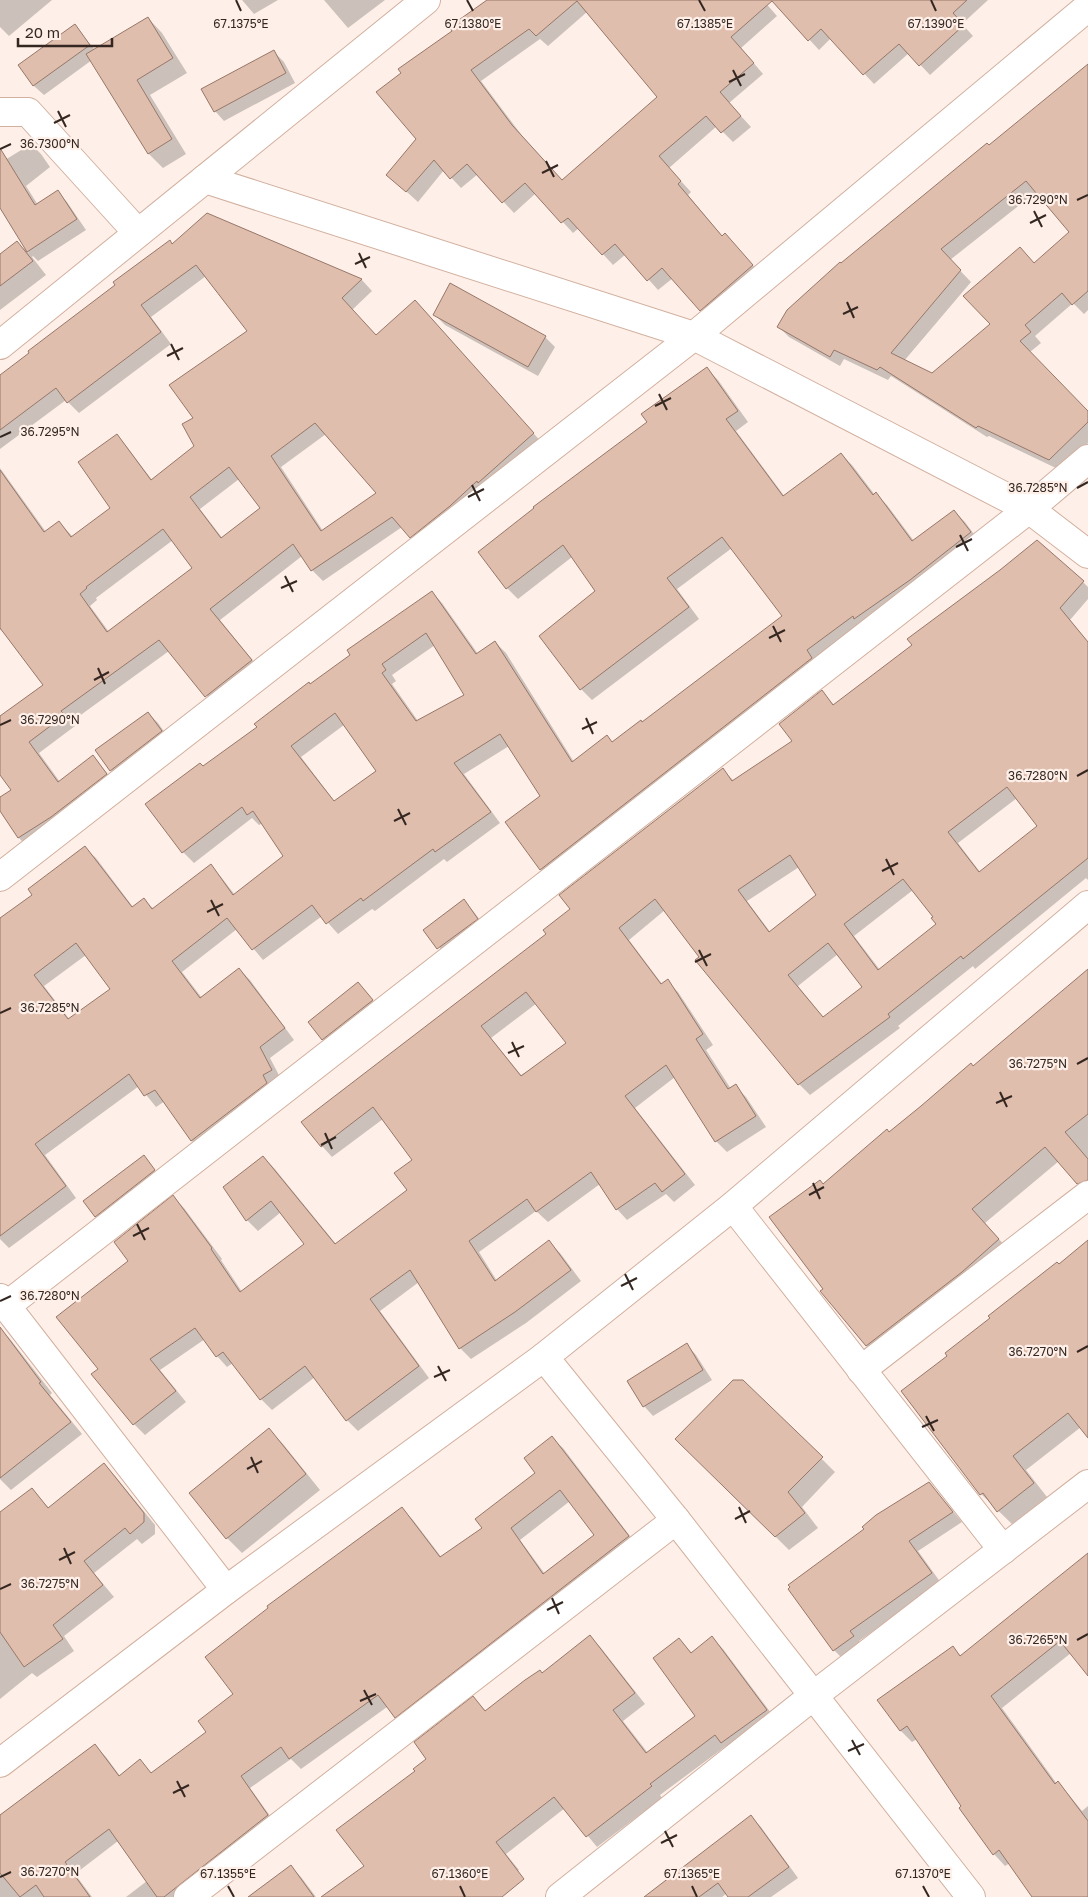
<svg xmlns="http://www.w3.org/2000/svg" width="1088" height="1897" font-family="'Golos Text',sans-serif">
<rect width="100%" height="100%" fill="#fef0e9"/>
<g fill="#0003" fill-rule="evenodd">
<polygon points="0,0 52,0 9,36 0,27"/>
<polygon points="242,0 278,0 254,14"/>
<polygon points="324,0 385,0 348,28"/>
<path d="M489 0H763L777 16 741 48 763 74 729 103 751 127 733 142 717 126 669 168 691 192 688 195 723 237 735 246 763 276 711 320 673 278 658 290 626 254 613 265 579 228 573 233 536 193 514 213 478 174 461 188 444 170 418 202 388 175 418 139 453 31ZM587 12 658 97 562 181 523 137 481 81 540 39 548 46Z"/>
<polygon points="773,0 988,0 962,24 973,36 930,75 909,53 874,84 831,38 819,50"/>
<polygon points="148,18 162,33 187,73 150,95 186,154 163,168 149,154 92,60 44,95 34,86 20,65 74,25 95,50"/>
<polygon points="274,52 284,62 295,83 224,121 215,111"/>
<path d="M1088 72V310L1084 314 1073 303 1035 336 1041 343 1030 352 1088 413V443L1060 470 989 436 987 437 891 376 888 380 844 359 840 366 789 337 779 327 989 147ZM1036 192 1070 232 1035 264 1020 249 992 324 932 374 904 361 971 282 950 260Z"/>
<polygon points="31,144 41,154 50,167 26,186 38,205 57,192 67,202 86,230 38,261 33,256 32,257 46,275 0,310 0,255 17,243 29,253 0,206 0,163"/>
<path d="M207 214 362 280 372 291 352 310 376 336 415 301 544 445 421 548 402 527 323 581 312 570 302 556 220 620 262 672 217 707 169 651 71 722 75 726 39 753 60 782 93 757 117 785 30 849 19 838 0 808V799L13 791 0 773V715L2 717 45 685 2 629 0 630V468L46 532 59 522 73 537 112 508 117 436 127 447 152 480 196 446 195 418 249 332 206 276 151 317 171 344 79 413 66 400 0 449V377L173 245ZM326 434 378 494 323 531 281 467ZM239 479 262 508 223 539 200 509ZM173 540 194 568 109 632 90 606 97 600 96 598Z"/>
<polygon points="435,315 545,337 555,347 538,376 445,325"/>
<path d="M707 369 718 380 748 422 736 431 785 497 841 454 852 465 875 495 876 494 887 505 914 541 954 511 965 522 981 544 552 880 541 869 507 822 541 796 509 746 464 774 500 823 447 862 444 859 375 911 372 909 338 934 322 916 263 960 237 929 182 972 202 998 239 969 250 980 294 1040 270 1058 282 1081 203 1151 192 1141 165 1101 156 1107 139 1086 45 1155 76 1198 9 1248 0 1239V919L33 895 85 848 96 858 133 907 144 900 154 909 210 866 221 877 235 895 285 856 263 823 259 825 252 818 194 863 183 852 203 767 258 728 310 685 352 655 432 592 442 603 478 654 495 642 506 653 574 762 607 737 613 743 642 723 784 617 732 548 677 589 699 619 592 700 581 689 597 591 572 557 518 599 507 588 649 423ZM435 645 465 695 418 721 392 684 396 681 392 675ZM344 725 378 771 335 802 301 757ZM86 955 111 989 70 1020 44 986Z"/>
<path d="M1083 582 1088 587V599L1070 620 1088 642V880L1086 878 975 969 973 966 898 1026 900 1028 810 1095 799 1084 665 910 629 940 662 984 667 981 678 992 713 1045 706 1050 731 1089 735 1086 746 1097 766 1127 727 1152 716 1141 675 1077 635 1108 695 1185 674 1202 666 1194 627 1220 617 1209 600 1184 548 1222 536 1211 479 1252 497 1281 549 1242 560 1253 581 1281 526 1323 471 1359 460 1348 419 1282 380 1311 429 1378 358 1431 347 1420 315 1377 272 1410 261 1399 233 1363 227 1367 217 1356 205 1339 160 1370 186 1402 145 1435 134 1424 93 1374 99 1369 130 1261 173 1197 184 1208 222 1259 221 1260 242 1292 306 1244 281 1212 258 1231 247 1220 263 1157 274 1168 336 1244 409 1190 413 1160 383 1119 332 1157 322 1146 548 935 571 909 722 769 734 781 794 741 822 692 835 706ZM1017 798 1039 826 980 872 958 843ZM799 867 818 895 771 933 747 901ZM913 890 935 917 938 925 880 970 854 936ZM838 954 864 988 824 1018 798 986ZM537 1003 568 1043 539 1064 521 1075 491 1038Z"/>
<polygon points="148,713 158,723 171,741 121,780 111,770 97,751"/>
<polygon points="464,901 473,911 487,929 448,958 425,930"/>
<polygon points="1088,970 1088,1193 1059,1161 985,1223 1012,1254 880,1359 867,1346 821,1291 824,1289 824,1185 973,1067"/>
<polygon points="358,983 382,1011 333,1049 323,1039"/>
<polygon points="143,1157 164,1181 106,1226 96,1216"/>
<polygon points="1088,1243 1088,1435 1081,1427 1026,1470 1047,1497 1012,1524 981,1494 1059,1266"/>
<polygon points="0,1329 10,1339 52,1393 50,1395 82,1434 11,1490 0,1479"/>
<polygon points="687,1345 696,1355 712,1380 653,1416 644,1406"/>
<polygon points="743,1381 835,1472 802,1507 818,1528 789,1550 677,1439"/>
<polygon points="269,1430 283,1444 320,1490 242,1553 227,1538 190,1493"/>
<path d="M552 1438 563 1448 639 1548 406 1728 387 1707 301 1769 291 1759 250 1788 278 1827 187 1897H126L147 1881 118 1841 75 1874 92 1897H0V1815L95 1746 106 1757 120 1776 140 1761 152 1774 208 1732 235 1695 402 1509 413 1520 442 1558 483 1528 537 1473ZM570 1501 596 1536 545 1574 520 1540Z"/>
<polygon points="104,1465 115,1476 155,1525 155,1534 142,1544 137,1539 94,1573 114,1597 64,1636 74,1651 37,1677 32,1673 0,1699 0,1513 32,1490 49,1508"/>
<polygon points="929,1483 962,1522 918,1551 941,1583 859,1641 863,1646 844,1660 834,1650 790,1589"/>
<polygon points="1088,1555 1088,1674 1071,1653 1002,1708 1057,1784 1058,1783 1069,1795 1082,1811 1088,1806 1088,1897 1034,1897 1010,1863 1005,1866 994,1854 960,1808 963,1806 917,1739 912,1742 901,1731 879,1701 953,1648 962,1657"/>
<polygon points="590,1637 601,1648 645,1704 623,1721 648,1753 697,1717 679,1640 692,1653 712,1638 723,1649 777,1721 733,1754 726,1746 660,1795 662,1798 597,1847 565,1808 506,1854 519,1870 484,1897 323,1897 366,1866 416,1772 428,1759 473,1698 486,1711 542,1674"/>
<polygon points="751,1817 761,1827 798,1878 771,1897 730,1897 727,1893 722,1897 645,1897"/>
<polygon points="291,1867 301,1877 316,1897 250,1897"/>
</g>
<g fill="#e0bead" stroke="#977768" fill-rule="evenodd">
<path d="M487 0H967L953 13 964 25 919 66 899 44 863 75 821 29 808 41 772 1 731 37 754 63 720 92 741 116 721 133 706 116 659 156 681 181 678 184 722 236 725 233 753 265 700 311 662 268 647 281 615 244 602 255 568 218 561 223 525 183 502 203 467 164 450 179 434 160 406 192 386 175 416 139 376 92 401 73 398 69 452 31 449 27ZM577 1 657 97 562 180 512 125 471 70 529 29 536 36Z"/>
<polygon points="148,17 173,58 137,80 172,139 148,154 86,54"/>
<polygon points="75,24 90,45 33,86 18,65"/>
<polygon points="274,50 286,73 214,112 201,89"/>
<path d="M1088 64V291L1072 305 1062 293 1025 325 1031 332 1020 341 1088 411V422L1049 460 978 426 976 428 880 367 877 370 834 350 830 357 777 327 787 310 840 262 841 263 987 143 989 145ZM1026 181 1069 232 1034 263 1020 247 963 296 990 324 932 373 891 353 961 270 941 249Z"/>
<polygon points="0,148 35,205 58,190 77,219 27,252 0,208"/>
<path d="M207 213 362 279 342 298 376 335 415 300 534 433 478 483 477 481 450 506 410 538 392 517 311 571 293 544 210 609 252 660 205 697 159 640 61 711 65 715 29 742 58 782 93 755 107 774 51 817 18 838 0 811V797L11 790 0 775V716L43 685 0 628V470L44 532 59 521 71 537 110 508 78 462 117 434 151 480 194 446 182 424 193 418 169 385 247 331 196 265 141 305 161 332 67 403 56 388 0 430V375L29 353 28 351 115 285 113 282 170 240 172 244ZM315 423 376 493 321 531 271 456ZM229 467 260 508 221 538 190 497ZM163 529 192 568 107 632 80 594 87 588 86 587Z"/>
<polygon points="17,241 33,261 0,286 0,254"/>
<polygon points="450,283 546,336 528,367 433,315"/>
<path d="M707 367 738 411 726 419 783 496 841 453 873 495 876 492 912 541 954 510 971 532 910 580 854 619 853 616 807 650 812 658 540 870 505 822 540 796 500 734 454 763 491 812 435 852 433 849 363 901 361 898 326 924 312 905 252 950 227 918 172 961 200 998 239 968 285 1028 260 1047 272 1070 263 1075 267 1083 191 1141 155 1090 144 1096 129 1074 35 1144 66 1186 0 1236V918L32 895 28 889 85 846 132 907 144 898 152 909 211 864 233 895 283 856 253 811 247 815 242 807 182 853 145 804 200 763 203 766 257 727 254 724 309 682 310 684 350 655 347 650 432 591 476 654 495 641 572 762 607 735 612 742 641 720 642 722 782 616 722 537 667 578 689 607 580 690 539 636 595 591 563 545 506 589 478 552 534 508 533 507 647 422 641 414ZM426 633 464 695 416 721 382 673 386 670 382 664ZM335 713 376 771 334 801 291 746ZM76 943 110 989 68 1019 34 975Z"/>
<path d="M1037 540 1084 581 1060 608 1088 642V858L963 959 961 956 888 1014 890 1017 798 1085 695 960 699 957 655 899 619 928 661 984 668 979 703 1034 696 1039 728 1089 736 1084 756 1116 715 1142 666 1065 625 1096 685 1174 662 1192 655 1183 616 1210 591 1172 536 1212 527 1199 469 1241 495 1281 549 1240 571 1270 515 1312 459 1349 410 1270 370 1299 419 1366 346 1421 305 1366 260 1400 223 1352 216 1357 195 1328 150 1359 176 1391 133 1425 91 1374 98 1369 56 1317 128 1261 114 1242 173 1195 212 1248 211 1249 240 1292 304 1244 271 1201 246 1221 223 1187 263 1156 335 1244 407 1190 394 1173 412 1160 373 1107 321 1147 301 1122 546 934 543 930 570 909 559 895 723 768 732 781 792 741 779 724 822 690 833 705 912 645 907 639 1000 570ZM1007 787 1037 826 979 872 948 832ZM790 855 816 895 769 932 738 890ZM903 879 933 917 931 918 936 924 878 970 844 924ZM828 943 862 987 823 1017 788 975ZM526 992 566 1043 521 1076 481 1026Z"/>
<polygon points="148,712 162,731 110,771 95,750"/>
<polygon points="464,899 478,919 437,949 423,930"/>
<polygon points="1088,969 1088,1114 1065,1132 1088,1159 1088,1180 1077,1184 1045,1147 972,1209 999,1239 962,1272 866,1346 820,1291 823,1289 769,1217 820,1180 823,1184 887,1129 889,1132 921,1106 971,1063 973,1066"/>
<polygon points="358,982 373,1000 322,1040 308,1022"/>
<polygon points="144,1155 155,1170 95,1217 83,1201"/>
<polygon points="1088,1240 1088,1438 1068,1413 1013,1456 1034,1483 997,1512 983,1493 980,1495 901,1391 947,1356 945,1353 990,1318 988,1316 1057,1262 1059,1264"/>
<polygon points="0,1327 41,1382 39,1383 71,1422 0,1478"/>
<polygon points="687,1343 703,1370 643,1407 627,1381"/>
<polygon points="733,1380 743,1380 823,1457 788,1492 805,1513 775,1537 675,1439"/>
<polygon points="269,1428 306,1474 226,1539 189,1493"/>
<path d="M552 1436 629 1536 395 1718 378 1695 289 1759 281 1747 241 1776 268 1815 164 1897H157L109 1829 65 1862 90 1897H44L36 1885 20 1897 0 1873V1815L95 1744 119 1776 140 1759 151 1773 206 1732 198 1721 233 1694 205 1657 268 1608 267 1606 402 1507 440 1557 482 1528 475 1519 535 1473 524 1458ZM560 1490 594 1535 543 1574 511 1528Z"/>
<polygon points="104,1463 144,1513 144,1522 130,1534 125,1528 84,1561 103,1585 53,1625 63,1639 24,1667 0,1632 0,1512 32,1488 48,1508"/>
<polygon points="929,1482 953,1512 909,1541 932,1573 850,1631 854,1636 833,1651 788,1589 790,1587 788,1585 864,1529 862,1527 876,1515"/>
<polygon points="1088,1553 1088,1676 1060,1641 991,1696 1055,1784 1058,1781 1088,1821 1088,1897 1032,1897 999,1850 993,1855 959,1808 961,1806 907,1726 900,1731 877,1700 953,1646 960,1656"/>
<polygon points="590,1635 635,1693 613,1710 646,1753 695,1716 653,1658 679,1638 691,1653 712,1636 767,1710 721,1743 715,1735 650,1784 652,1786 586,1837 554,1797 496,1842 524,1879 502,1897 321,1897 364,1866 336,1830 415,1771 413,1769 426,1759 414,1742 473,1696 485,1711 525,1680 540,1670 542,1673"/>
<polygon points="751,1815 789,1867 748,1897 728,1897 718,1883 699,1897 644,1897"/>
<polygon points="291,1865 314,1897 248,1897"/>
</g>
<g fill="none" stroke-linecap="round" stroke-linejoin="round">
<g stroke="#d2b09f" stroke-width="30">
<g id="street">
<polyline points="0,112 28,112 138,233"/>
<polyline points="205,179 694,336 1029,509 1088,554"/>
<polyline points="0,345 426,0"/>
<polyline points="0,877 694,336 1088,7"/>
<polyline points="733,1206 1003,1550"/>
<polyline points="0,1298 226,1590"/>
<polyline points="6,1306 1029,509 1088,459"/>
<polyline points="544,1357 676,1520 971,1897"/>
<polyline points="861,1370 1088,1195"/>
<polyline points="0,1763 226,1590 544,1357 733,1206 1088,905"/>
<polyline points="188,1897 676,1520"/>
<polyline points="560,1897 813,1696 1088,1484"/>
</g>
</g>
<use href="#street" stroke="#fff" stroke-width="28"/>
</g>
<path fill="none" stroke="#342721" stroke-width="2" d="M236 0 241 11M467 0 473 11M699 0 705 11M931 0 936 11M733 70 741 86M729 82 745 74M58 111 66 127M54 123 70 115M0 149 11 144M546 161 554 177M542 173 558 165M1077 200 1088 195M1034 211 1042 227M1030 223 1046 215M359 253 366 268M355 264 370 257M847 302 854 318M843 314 858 307M171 344 179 360M167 356 183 348M659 394 667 410M655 406 671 398M0 437 11 432M472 485 480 501M1077 488 1088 482M468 497 484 489M960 535 968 551M956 547 972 539M285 576 293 592M281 588 297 581M773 626 781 642M769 638 785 630M98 668 105 684M94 680 109 672M586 718 593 734M0 725 11 720M582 729 597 722M1077 776 1088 770M398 809 406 825M394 821 410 813M886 859 894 875M882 871 898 863M211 900 219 916M207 912 223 904M699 950 707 966M695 962 711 954M0 1013 11 1008M512 1042 519 1057M508 1053 524 1046M1077 1064 1088 1058M1000 1092 1007 1107M996 1103 1012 1096M325 1133 332 1149M321 1145 336 1137M813 1183 820 1199M809 1195 824 1187M137 1224 145 1240M133 1236 149 1228M625 1274 633 1290M621 1286 637 1278M0 1301 11 1296M1077 1352 1088 1346M438 1366 446 1381M434 1377 450 1370M926 1416 934 1431M922 1427 938 1420M251 1457 258 1473M247 1469 262 1461M739 1507 746 1523M735 1519 750 1511M64 1548 71 1564M59 1560 75 1552M0 1589 11 1584M552 1598 559 1614M547 1610 563 1602M1077 1640 1088 1634M364 1690 372 1705M360 1701 376 1694M852 1740 860 1755M848 1751 864 1744M177 1781 185 1797M173 1793 189 1785M665 1831 673 1847M661 1843 677 1835M0 1877 11 1872M228 1886 234 1897M460 1886 465 1897M692 1886 697 1897M923 1886 929 1897"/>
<g font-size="12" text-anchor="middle" fill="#342721" stroke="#fef0e9" stroke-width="4.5" stroke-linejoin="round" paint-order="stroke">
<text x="241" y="28">67.1375°E</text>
<text x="473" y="28">67.1380°E</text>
<text x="705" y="28">67.1385°E</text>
<text x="936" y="28">67.1390°E</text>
<text x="50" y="148">36.7300°N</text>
<text x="1038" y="204">36.7290°N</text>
<text x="50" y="436">36.7295°N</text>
<text x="1038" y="492">36.7285°N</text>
<text x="50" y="724">36.7290°N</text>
<text x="1038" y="780">36.7280°N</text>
<text x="50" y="1012">36.7285°N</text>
<text x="1038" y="1068">36.7275°N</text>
<text x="50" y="1300">36.7280°N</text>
<text x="1038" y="1356">36.7270°N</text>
<text x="50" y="1588">36.7275°N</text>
<text x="1038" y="1644">36.7265°N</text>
<text x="50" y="1876">36.7270°N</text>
<text x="228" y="1878">67.1355°E</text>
<text x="460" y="1878">67.1360°E</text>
<text x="692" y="1878">67.1365°E</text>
<text x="923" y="1878">67.1370°E</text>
</g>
<path d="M18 38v8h94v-8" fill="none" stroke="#342721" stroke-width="2.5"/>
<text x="25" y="38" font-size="15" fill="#342721" stroke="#fef0e9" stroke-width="4" paint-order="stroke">20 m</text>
</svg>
